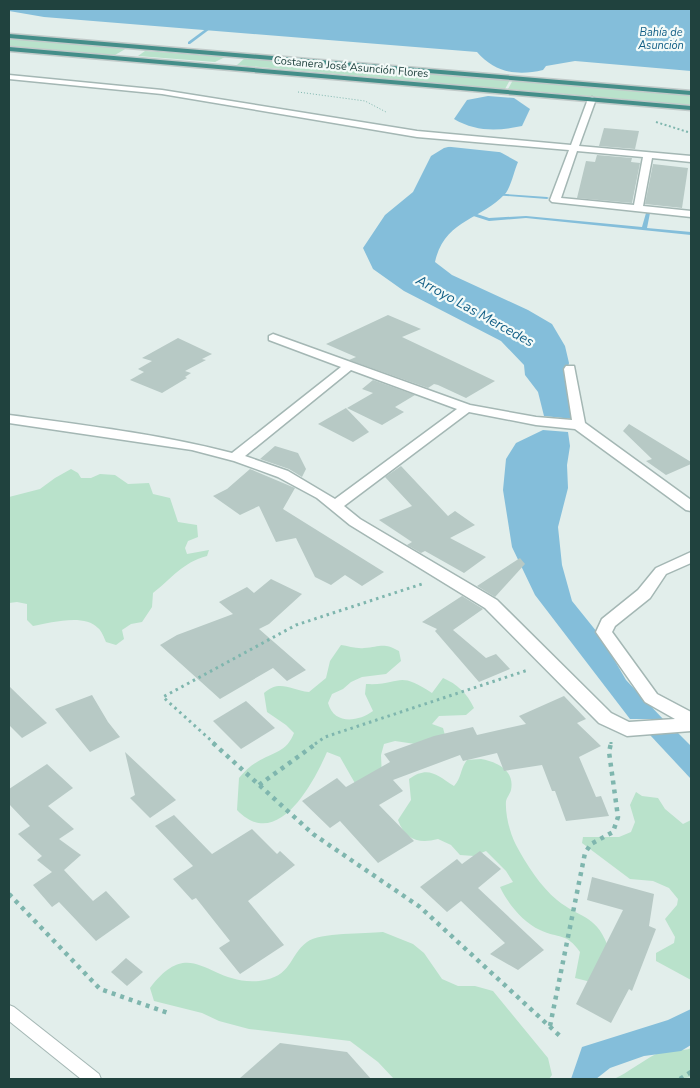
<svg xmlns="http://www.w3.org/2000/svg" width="700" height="1088" font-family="'Nunito Sans',sans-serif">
<rect width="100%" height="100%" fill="#e2eeeb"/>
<g fill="#b9e2cb">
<polygon points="9,38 125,47 127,48 115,55 9,46"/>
<polygon points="145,51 225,57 215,62 138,56"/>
<polygon points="245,58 250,58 510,80 505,89 237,65"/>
<polygon points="513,80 691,95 691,105 508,89"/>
<path d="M71 469 78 473 81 478H91L100 474 115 475 128 484 149 483 153 494 170 498 178 522 197 525 198 537 188 541 185 548 187 554 209 550 207 556C183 562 171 579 153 593L152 607 142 622 131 624 122 630 124 639 116 645 106 642C104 638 102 631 98 628 84 613 50 623 33 626L27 620V604L17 602 9 603V497L40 489 55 478Z"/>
<path d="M341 645C348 646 357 649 364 648 380 647 383 642 399 651L401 661 386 674 362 677 351 682 343 689 332 694 328 703C334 725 358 722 373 711L365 694 366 684C402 686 396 669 432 693L443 678C457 684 467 693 474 708L466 715 439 716 432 724 443 728 446 739 422 745 395 741 384 744 381 755 382 778 356 785 340 757 327 752C313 784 277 852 237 810L239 778C244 772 250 766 257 762 273 752 287 752 294 733L286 725 267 712 264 693C280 679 290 690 309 692L326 678 330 661Z"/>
<path d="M481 759C497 762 515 770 511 790 510 794 507 797 506 801 505 814 510 834 516 845 526 864 541 887 557 900 579 918 595 914 607 944L591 982 575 978 580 952C566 932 559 939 540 930 523 922 508 904 500 887L513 882 506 871 486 851 474 856 460 855 451 845 438 839C419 844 405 840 398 820L411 800 409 779C428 765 437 775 454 786 462 777 460 769 467 760Z"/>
<polygon points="636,792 642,796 658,798 665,809 683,824 691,820 691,980 656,961 656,953 674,943 675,937 665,919 677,905 678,899 669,888 653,881 630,879 582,843 583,837 619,837 631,832 635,822 630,805"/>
<path d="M383 932 413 944 424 953 442 979 458 986H475L493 991 548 1058 552 1075 549 1079H394L378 1062 350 1041 249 1029 219 1021 202 1013 154 1001 150 988C192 933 208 986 259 981 293 977 288 956 307 942 320 932 365 934 383 932Z"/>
<path d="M691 1048V1077L679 1079H614C629 1072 642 1061 656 1054 669 1048 684 1052 691 1048Z"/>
</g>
<g fill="#84beda">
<path d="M9 9H691V71L575 61 546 66 543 70C518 76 495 73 477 52L44 17 9 11Z"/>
<path d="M488 96 514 98 530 109 522 126C498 131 476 132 454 119L467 100Z"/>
<path d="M460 144 491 147 518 162C514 171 511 187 505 194 481 220 444 220 435 262L452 275 528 310 552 324 565 346 569 363 566 376 573 419 544 416 538 392 525 375 524 365 501 341 404 291 373 269 363 248 385 215 413 192 431 156 444 148Z"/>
<polygon points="543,430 568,432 570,446 567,465 568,488 558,527 562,565 572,601 601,637 626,680 663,719 630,719 535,595 512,547 503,490 506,459 516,443"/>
<polygon points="678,733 691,746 691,779 650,735"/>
<polygon points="691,1009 691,1045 681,1051 644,1056 610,1068 596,1079 571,1079 582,1047 668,1020"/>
</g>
<polygon fill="#e2eeeb" points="460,141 492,145 508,153 442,146"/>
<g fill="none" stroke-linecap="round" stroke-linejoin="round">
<g fill="#84beda" fill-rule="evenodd">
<polygon points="207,28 210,29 190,44 188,44 188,42"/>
<polygon points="492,193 547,197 549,198 547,199 494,195 492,195"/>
<polygon points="464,211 468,211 489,218 526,216 642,227 646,213 648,212 650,213 647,228 691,232 691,235 526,218 489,221 464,213"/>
</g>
</g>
<g fill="#b7c9c5">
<polygon points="604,128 639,131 635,149 599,146"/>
<polygon points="597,155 632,158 631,162 640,163 632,203 577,198 586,161 595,162"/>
<polygon points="653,164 688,168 682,208 645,204"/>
<polygon points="388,315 421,329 402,337 495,381 466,398 438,385 434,384 428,388 349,360 356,357 326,344"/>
<polygon points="178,338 212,354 202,359 206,360 185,371 191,373 185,377 187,378 162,393 130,380 144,372 138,369 152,361 142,358"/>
<polygon points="373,380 415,395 395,407 404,412 382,425 347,408 373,393 362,389"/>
<polygon points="346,408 369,432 353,442 318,424"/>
<polygon points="629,424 691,462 691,464 666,475 646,461 652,459 623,431"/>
<polygon points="275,446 298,453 306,469 302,477 289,469 260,459"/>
<polygon points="401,466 448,516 455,511 475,525 450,538 486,557 464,573 425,551 421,553 407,545 412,542 379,520 412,506 385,477"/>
<polygon points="250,469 295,488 283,509 384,572 362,586 345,575 331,585 315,577 296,538 276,542 259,506 240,515 213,496 227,489"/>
<polygon points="520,558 525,564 495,597 477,586"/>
<polygon points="271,579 302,594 269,624 259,629 306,670 287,681 273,668 220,699 160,645 177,635 233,614 219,602 247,587 254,593"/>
<polygon points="462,596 483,609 453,630 486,658 496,654 510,669 479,682 435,631 437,629 422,622"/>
<polygon points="9,686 47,723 22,738 9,725"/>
<polygon points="92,695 108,722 120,737 90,752 55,709"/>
<polygon points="564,696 586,719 577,723 601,746 579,757 596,797 601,796 609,816 566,821 555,791 552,791 542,765 504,771 497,753 463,761 460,755 393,780 403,791 379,805 414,841 378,863 340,821 330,828 302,801 337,778 346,787 390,762 384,754 434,736 473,727 477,735 526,724 519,716"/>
<polygon points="246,701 275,728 241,749 213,721"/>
<polygon points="125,752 176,800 150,818 130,798 135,795"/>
<polygon points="47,764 73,788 48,806 74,829 59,839 81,855 64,870 93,901 106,891 130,917 96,941 59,902 52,907 33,885 52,872 37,860 42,856 18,834 30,826 9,804 9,789"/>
<polygon points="174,815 212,854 252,829 277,854 280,851 295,865 248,901 284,945 240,974 219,948 230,941 196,898 192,900 173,879 193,866 155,826"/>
<polygon points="480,851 501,869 478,888 544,950 518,970 490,954 505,943 461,901 447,912 420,887 457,859 462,864"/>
<polygon points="592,877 654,894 649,926 656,929 632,991 629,989 611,1023 576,1004 623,910 587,900"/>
<polygon points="126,958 143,972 127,986 111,972"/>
<polygon points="280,1043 347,1052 371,1079 239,1079"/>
</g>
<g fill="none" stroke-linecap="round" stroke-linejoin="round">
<g stroke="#a4b7b4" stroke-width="2">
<polygon id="service" points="9,1005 14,1007 99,1074 101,1079 81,1079 9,1021"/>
</g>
<g stroke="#a4b7b4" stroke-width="3">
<g id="minor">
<path d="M9 75 162 90 417 131 571 145 588 99 592 97 596 99 579 146 691 156V162L652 158 643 206 691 211V217L552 202 550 200 569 150 417 137 162 94 9 79ZM577 151 643 157 634 205 561 198Z"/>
<path d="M273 334 470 405 536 417 572 420 564 369 566 366H574L585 423 691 500V511L686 510 575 429 536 425 469 412 344 506 360 519 497 600 611 713 629 722 675 719 645 702 596 632 602 619 638 590 656 568 691 552V563L666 574 650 598 615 626 612 632 657 694 691 712V731L627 736 599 723 485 608 350 525 317 498 278 477 234 461 192 450 9 423V415C84 425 159 434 232 453L341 367 269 340V336ZM351 370 457 409 335 499 288 471 245 456Z"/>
</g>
</g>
<g stroke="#c1cac9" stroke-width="3">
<g id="trunk">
<polygon points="9,34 691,91 691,95 9,38"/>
<polygon points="9,47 691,106 691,110 9,51"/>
</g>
</g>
<polyline stroke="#7fb6ae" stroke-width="1" stroke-dasharray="1 2" stroke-linecap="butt" points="298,92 365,101 386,112"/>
<polyline stroke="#7fb6ae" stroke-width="2" stroke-dasharray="2 2.5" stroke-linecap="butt" points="656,122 691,133"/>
<g stroke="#7fb6ae" stroke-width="3" stroke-dasharray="2.5 4" stroke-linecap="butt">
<polyline points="215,744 163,697 296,625 422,584"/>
<polyline points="315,744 325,737 528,670"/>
<polyline points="611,744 611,742"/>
</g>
<g stroke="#7fb6ae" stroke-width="4.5" stroke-dasharray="4 5" stroke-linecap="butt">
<polyline points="213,743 313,834 420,907 560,1036"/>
<polyline points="259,785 317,743"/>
<polyline points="9,894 100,989 168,1013"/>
<polyline points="550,1026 585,853 591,844 613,832 618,817 609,752 611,743"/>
<polyline points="680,1079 691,1072"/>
</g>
<use href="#service" fill="#fff" fill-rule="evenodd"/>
<use href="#minor" fill="#fff" fill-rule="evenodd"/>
<use href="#trunk" fill="#448e89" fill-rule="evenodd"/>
</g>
<g text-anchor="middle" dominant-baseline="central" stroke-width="4.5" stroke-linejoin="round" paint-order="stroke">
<g font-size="11" font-style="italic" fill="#125f86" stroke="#f3faf8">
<text x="661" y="32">Bahía de<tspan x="661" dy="13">Asunción</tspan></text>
</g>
<g font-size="11" fill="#20423e" stroke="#f3faf8">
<text transform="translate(351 67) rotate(5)">Costanera José Asunción Flores</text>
</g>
<g font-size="14" font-style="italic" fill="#125f86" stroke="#f3faf8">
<text transform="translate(475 311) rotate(29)">Arroyo Las Mercedes</text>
</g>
</g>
<rect width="700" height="1088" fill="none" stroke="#20423e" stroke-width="20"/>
</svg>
